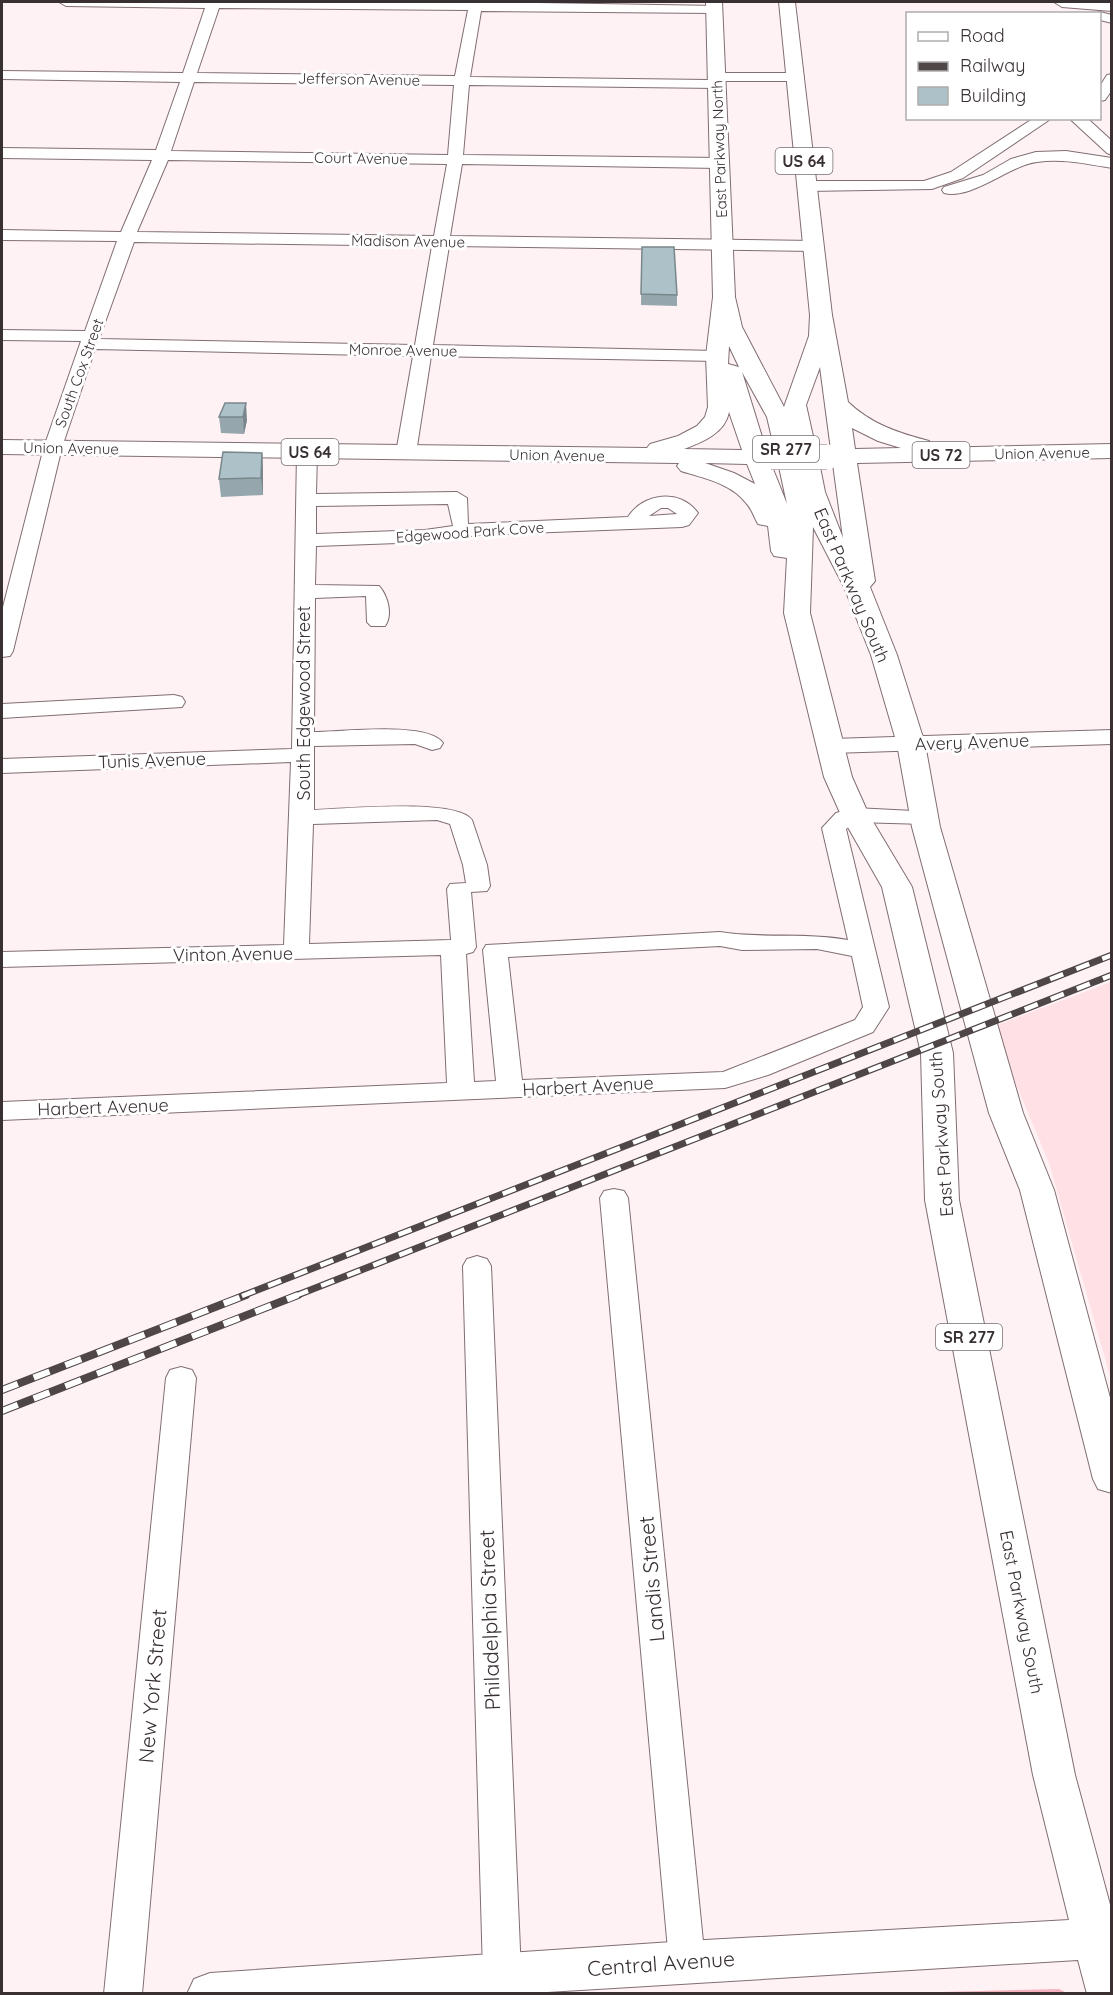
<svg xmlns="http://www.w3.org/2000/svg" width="1113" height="1995" font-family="Quicksand,sans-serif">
<rect width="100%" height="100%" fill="#fff2f4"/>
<polygon fill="#fee0e5" points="1111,982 1111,1379 1049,1163 992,1027"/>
<polygon fill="#f5b1bd" points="1059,1989 1067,1993 900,1993"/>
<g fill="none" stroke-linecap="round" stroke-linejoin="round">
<g stroke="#816e71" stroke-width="2">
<g id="minor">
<path d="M59 2H482L719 6V12L714 13 481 11 470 77 710 80 711 74 716 73H797L804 77 797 81H723L722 87 717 88 469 85 463 155 720 158 728 163 720 168 462 164 450 236 814 241 822 246 814 251 449 246 433 345 717 351 726 356 717 361 431 356 416 453 406 459 396 453 413 356 95 349 62 447 13 651 10 656 2 657V611L44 447 81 341 2 340V330L85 331 117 241 2 240V230L121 232 152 160 2 158V148L156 150 180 82 2 79V71L183 73 205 8 66 6ZM219 8 468 10 455 76 197 73ZM194 82 454 85 448 155 171 151ZM168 160 447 164 434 236 137 232ZM134 242 432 246 415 345 99 339Z"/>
<polygon points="1100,12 1112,15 1112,23 1100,20 1100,14 1095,14"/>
<polygon points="1112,74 1112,90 1105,100 1100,101 1100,86 1107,75"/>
<polygon points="1034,118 1052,118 963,178 932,189 806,191 798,186 806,181 924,181 951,172"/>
<polygon points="1069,118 1088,119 1112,141 1112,155 1107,153"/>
<path d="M1066 151 1112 158V168C1087 164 1062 158 1037 162 1010 165 972 200 944 193L942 190 944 187 983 175 1011 159 1036 152Z"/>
<path d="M307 446 317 452 316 494 457 492 467 498 468 524 628 517C643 493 680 488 698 513L689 525 682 527 478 535 425 542 316 546 315 585 379 586C388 596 393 615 385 626H371L367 622 366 596 315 598 314 732C341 732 428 721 443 743L440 748 432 750 415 744 314 746V810C343 809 456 798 472 820L487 865 490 886 487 891 471 892 476 947 473 952 466 954 474 1082 496 1081 483 950 486 945 720 932C763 939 805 932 848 940L822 828 836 813 855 808 933 812 937 817 933 822 925 824 856 822 846 829 889 1007 873 1032 768 1075 725 1088 2 1120V1102L447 1083 441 955 2 967V952L284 945 291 762 2 773V759L292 749 297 452ZM448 504 453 526 425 530 316 534V506ZM661 508H668L677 514 649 516ZM437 820 450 824 463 865 466 883 450 884 447 889 451 940 309 944 313 824ZM720 946 742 950 817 949 852 956 863 1007 855 1020 723 1072 522 1080 508 957Z"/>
<polygon points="174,695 182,697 185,702 182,707 2,718 2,704"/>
<polygon points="1112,730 1112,744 832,753 824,751 821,746 824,741 832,739"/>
<polygon points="614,1189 624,1191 628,1198 705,1961 700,1973 687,1977 674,1973 669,1961 600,1198 604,1191"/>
<polygon points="477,1256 487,1259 491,1266 521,1973 515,1985 502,1990 489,1985 483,1973 463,1266 467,1259"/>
<polygon points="181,1367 192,1370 196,1378 142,1994 104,1994 166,1378 170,1370"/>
</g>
</g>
<g stroke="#816e71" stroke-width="2">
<g id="major">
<path d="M706 2H722L735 297 742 327 784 407 809 336 810 315 779 2H795L832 315 848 402C871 424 898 433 929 441L931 448 1112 444V458L857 463 875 581 870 587 897 655 925 744 940 827 1023 1113 1054 1190 1112 1405V1493L1098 1489 1093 1479 1020 1190 989 1113 912 827 897 744 871 655 844 587 813 527 810 613 852 777 869 815 912 887 953 1053 959 1200 1075 1775 1112 1912V1994H1087L1078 1960 514 1994H187L194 1979 210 1973 687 1941 1069 1920 1033 1775 925 1200 921 1053 882 887 841 815 824 777 784 613 787 558 774 556 771 551 768 526 758 524C754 517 752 509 746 503 731 483 703 478 681 471L677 466 679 463 2 454V440L647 448 650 444 678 436 697 426 705 417 708 407 706 356 713 297ZM729 346 739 367 728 364ZM820 367 831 450 817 454 806 405ZM742 372 767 417 775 451 766 450ZM729 412 742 450 684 449C703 442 725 433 729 412ZM852 428 878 441 901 448 855 449ZM778 462 787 504 771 464ZM819 462 833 464 843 538 825 492ZM705 463 747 464 755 484 734 473Z"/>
<polygon points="1054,2 1112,2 1112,11 1062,7"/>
</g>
</g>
<use href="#minor" fill="#fff" fill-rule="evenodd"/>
<use href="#major" fill="#fff" fill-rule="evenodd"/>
<g stroke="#4e4647" stroke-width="7">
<g id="rail-far1">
<polyline points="242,1296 1112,955"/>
<polyline points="295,1296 1112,975"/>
</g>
</g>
<g stroke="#4e4647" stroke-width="8">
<g id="rail">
<polyline points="2,1390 246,1295"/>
<polyline points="2,1411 298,1295"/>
</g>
</g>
<use href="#rail-far1" stroke="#fff" stroke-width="4.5" stroke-dasharray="14" stroke-linecap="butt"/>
<use href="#rail" stroke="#fff" stroke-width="6" stroke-dasharray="17" stroke-linecap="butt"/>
<g stroke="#816e71" stroke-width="26" stroke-linecap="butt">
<polyline id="major-bridge" points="771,457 827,457"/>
</g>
<use href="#major-bridge" stroke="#fff" stroke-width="25"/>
</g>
<g fill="#95a6ac">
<polygon points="642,247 677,295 677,306 641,305"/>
<polygon points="225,403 247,420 244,434 221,433 219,417"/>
<polygon points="262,453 263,470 263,495 221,497 219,479"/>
</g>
<g fill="#79878c">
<polygon points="246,403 247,420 244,434 243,417"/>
<polygon points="262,453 263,470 263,495 261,478"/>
</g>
<g fill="#adc1c8" stroke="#79878c" stroke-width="1.5">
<polygon points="642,247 674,247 677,295 641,294"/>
<polygon points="225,403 246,403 243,417 219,417"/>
<polygon points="223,452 262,453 261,478 219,479"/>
</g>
<g text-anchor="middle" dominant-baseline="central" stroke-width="6" stroke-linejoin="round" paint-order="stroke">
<g font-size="15" fill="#383031" stroke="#fff">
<text transform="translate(359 79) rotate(1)">Jefferson Avenue</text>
<text transform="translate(719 149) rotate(-92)">East Parkway North</text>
<text transform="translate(361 158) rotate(1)">Court Avenue</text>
<text transform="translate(408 241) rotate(1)">Madison Avenue</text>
<text transform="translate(403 350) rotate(1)">Monroe Avenue</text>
<text transform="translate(79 373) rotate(-70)">South Cox Street</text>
<text transform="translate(71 448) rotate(1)">Union Avenue</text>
<text transform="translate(1042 453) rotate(-1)">Union Avenue</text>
<text transform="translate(557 455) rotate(1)">Union Avenue</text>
<text transform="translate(470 532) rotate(-4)">Edgewood Park Cove</text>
</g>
<g fill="#fff" stroke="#746e6f" stroke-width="1.5">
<rect x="775.5" y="148" width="57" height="26" rx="4.5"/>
<rect x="753" y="436" width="66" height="26" rx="4.5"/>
<rect x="281.5" y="439" width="57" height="26" rx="4.5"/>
<rect x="912.5" y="442" width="57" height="26" rx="4.5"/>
<rect x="936" y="1324" width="66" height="26" rx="4.5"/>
</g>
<g font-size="16" font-weight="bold" fill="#383031">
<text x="804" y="161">US 64</text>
<text x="786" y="449">SR 277</text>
<text x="310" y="452">US 64</text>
<text x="941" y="455">US 72</text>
<text x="969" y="1337">SR 277</text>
</g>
<g font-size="18" fill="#383031" stroke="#fff">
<text transform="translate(852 585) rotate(67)">East Parkway South</text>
<text transform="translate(303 703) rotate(-90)">South Edgewood Street</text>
<text transform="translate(972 742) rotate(-2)">Avery Avenue</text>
<text transform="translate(152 760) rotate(-2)">Tunis Avenue</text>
<text transform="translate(233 954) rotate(-1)">Vinton Avenue</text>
<text transform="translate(588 1086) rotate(-3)">Harbert Avenue</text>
<text transform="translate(103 1107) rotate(-2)">Harbert Avenue</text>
<text transform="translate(941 1134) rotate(-94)">East Parkway South</text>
<text transform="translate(1022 1612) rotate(79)">East Parkway South</text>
</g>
<g font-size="21" fill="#383031" stroke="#fff">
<text transform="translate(651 1579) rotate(-95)">Landis Street</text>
<text transform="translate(489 1620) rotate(-92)">Philadelphia Street</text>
<text transform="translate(152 1686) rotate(-85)">New York Street</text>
<text transform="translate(661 1963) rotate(-4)">Central Avenue</text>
</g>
</g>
<rect width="1113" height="1995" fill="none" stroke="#383031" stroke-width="6"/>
<rect x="906" y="12" width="195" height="108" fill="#ffffff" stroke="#afacad" stroke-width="1.5"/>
<rect x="918" y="32" width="30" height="9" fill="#ffffff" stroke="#afacad" stroke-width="1.5"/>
<text x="960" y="42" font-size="18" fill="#383031">Road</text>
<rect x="918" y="62" width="30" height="9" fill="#4e4647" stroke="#afacad" stroke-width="1.5"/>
<text x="960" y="72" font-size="18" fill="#383031">Railway</text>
<rect x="918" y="87" width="30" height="18" fill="#adc1c8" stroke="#afacad" stroke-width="1.5"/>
<text x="960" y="102" font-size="18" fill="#383031">Building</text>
</svg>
